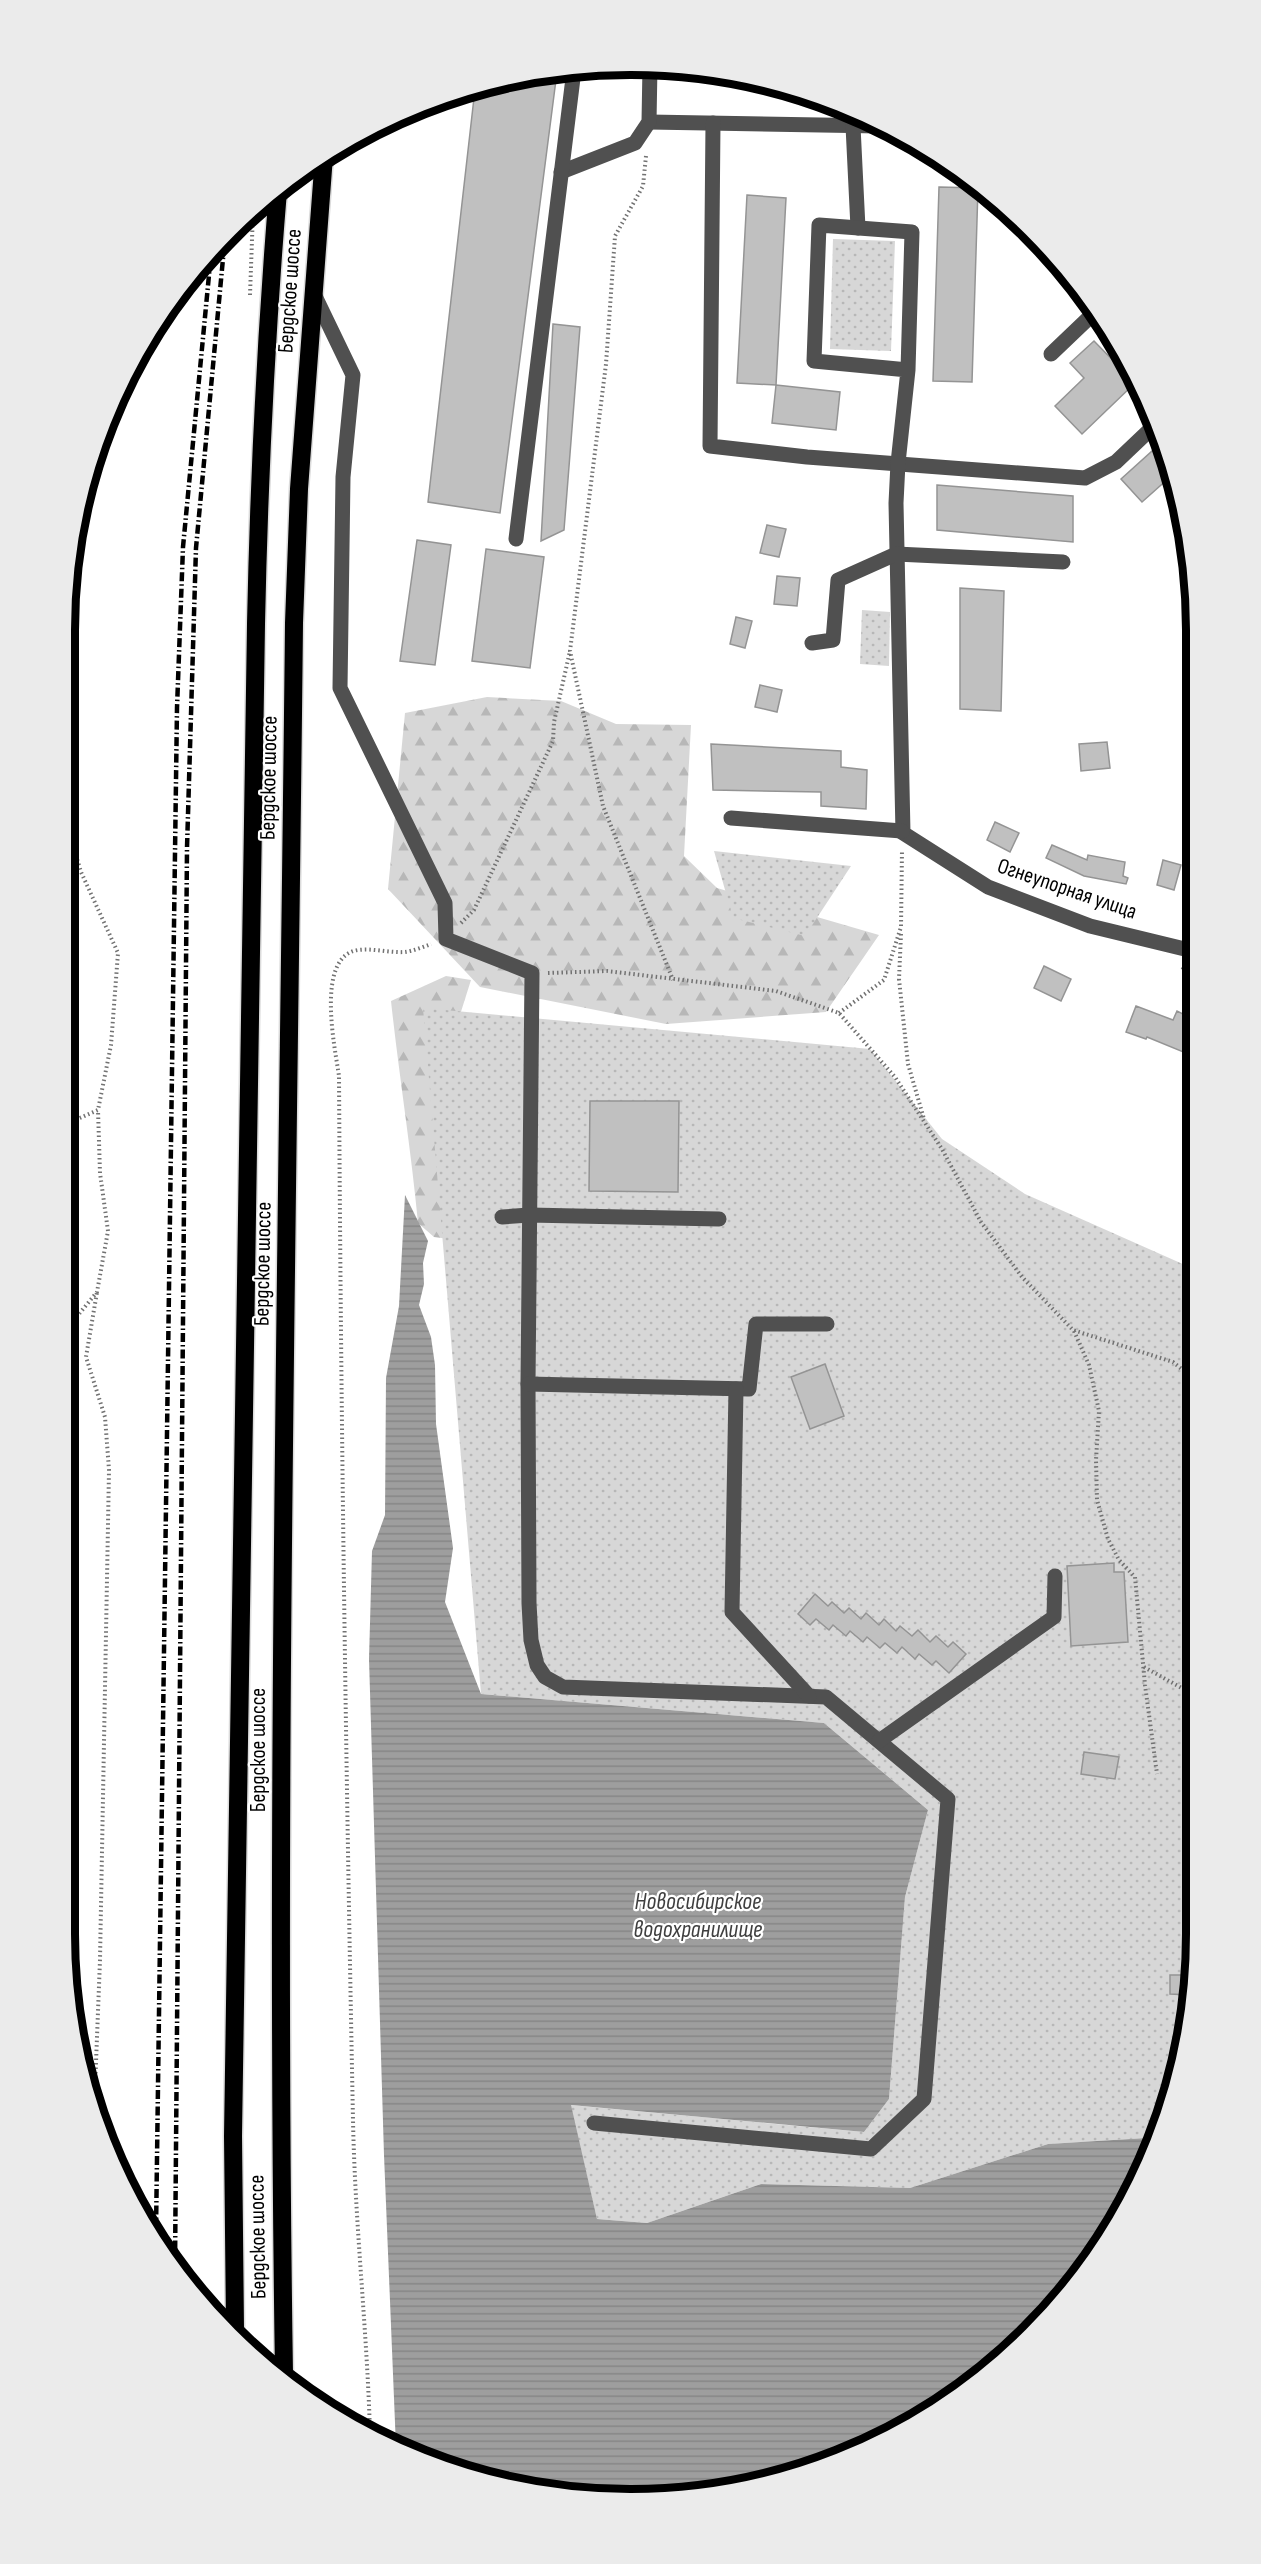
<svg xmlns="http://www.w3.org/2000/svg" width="1261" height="2564" font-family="'Sofia Sans Condensed',sans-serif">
<defs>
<pattern id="forest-firs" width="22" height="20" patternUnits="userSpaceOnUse" patternTransform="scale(1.5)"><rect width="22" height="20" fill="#d7d7d7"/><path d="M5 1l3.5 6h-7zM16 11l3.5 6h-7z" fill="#b7b7b7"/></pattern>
<pattern id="park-dots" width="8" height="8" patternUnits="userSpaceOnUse" patternTransform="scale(1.5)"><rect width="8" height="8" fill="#d7d7d7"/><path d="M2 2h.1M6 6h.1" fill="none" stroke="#b7b7b7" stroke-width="1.8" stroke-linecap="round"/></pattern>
<pattern id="water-rules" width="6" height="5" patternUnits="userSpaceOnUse" patternTransform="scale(1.5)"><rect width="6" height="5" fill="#9e9e9e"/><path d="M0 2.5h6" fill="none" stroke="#868686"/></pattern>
</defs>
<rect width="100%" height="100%" fill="#fff"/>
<g fill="url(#forest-firs)">
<polygon points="487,697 561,701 616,724 691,725 684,856 717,888 879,935 826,1012 666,1024 480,987 388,889 405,713"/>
<path d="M446 976 471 980 447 1056 479 1243 434 1237 418 1223C411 1149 399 1075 391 1001Z"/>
</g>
<g fill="url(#park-dots)">
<polygon points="833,239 895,241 891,351 830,349"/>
<polygon points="862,610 890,612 889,666 860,664"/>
<polygon points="714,851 851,866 805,936 733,918"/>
<polygon points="423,1008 870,1049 942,1139 1025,1194 1194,1269 1196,1934 1186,2044 1152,2153 1146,2138 1048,2144 910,2188 761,2184 647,2223 597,2219 570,2105 864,2132 889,2099 905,1897 928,1810 824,1723 481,1694"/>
</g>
<g fill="url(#water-rules)">
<polygon points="405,1195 428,1241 423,1263 424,1284 419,1305 431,1337 435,1365 436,1424 453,1548 445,1602 481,1694 824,1723 928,1810 905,1897 889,2099 864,2132 571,2105 597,2219 647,2223 761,2184 910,2188 1048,2144 1146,2138 1152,2153 1056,2307 975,2383 881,2441 704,2495 520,2489 414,2456 396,2447 384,2155 369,1659 372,1551 385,1515 386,1378 399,1306"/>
<polygon points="65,1579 77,1606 69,1961 65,1933"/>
</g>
<g fill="#c0c0c0" stroke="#949494" stroke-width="1.5">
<polygon points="557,72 500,513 428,502 475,89 520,75"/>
<polygon points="939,187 978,188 972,382 933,381"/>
<polygon points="747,195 786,198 776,385 737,383"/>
<polygon points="553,324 580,327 564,530 541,541"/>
<polygon points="1094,341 1135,383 1082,434 1055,406 1084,378 1070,363"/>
<polygon points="776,385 840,392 836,430 772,423"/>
<polygon points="1161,443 1170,477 1142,502 1121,479"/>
<polygon points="937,485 1073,496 1073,542 937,530"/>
<polygon points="767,525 786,529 779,557 760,553"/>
<polygon points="417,540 451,545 435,665 400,661"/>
<polygon points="486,549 544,557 530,668 472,661"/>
<polygon points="777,576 800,578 797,606 774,604"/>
<polygon points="960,588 1004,591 1001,711 960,709"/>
<polygon points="736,617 752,621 745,648 730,644"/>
<polygon points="760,685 782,690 777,712 755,707"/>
<polygon points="1107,742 1110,768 1081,771 1079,744"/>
<polygon points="711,744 841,751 841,767 867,770 866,809 821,806 821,792 713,790"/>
<polygon points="995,822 1019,833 1010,852 987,840"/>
<polygon points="1052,845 1087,860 1088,855 1125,862 1123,876 1128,878 1126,884 1084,876 1046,858"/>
<polygon points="1163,860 1181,865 1174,890 1157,885"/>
<polygon points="1044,966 1071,979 1061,1001 1034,988"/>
<polygon points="1136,1006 1173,1020 1177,1011 1193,1019 1193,1056 1147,1037 1146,1039 1126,1032"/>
<polygon points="590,1101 679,1101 678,1192 589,1191"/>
<polygon points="825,1364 844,1416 810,1429 791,1377"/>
<polygon points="1114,1563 1114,1572 1124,1572 1128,1642 1071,1646 1067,1566"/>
<polygon points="815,1594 828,1606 832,1602 844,1613 849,1608 861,1619 866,1613 879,1625 884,1619 896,1631 900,1626 912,1636 918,1630 930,1642 936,1636 948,1647 953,1642 966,1654 949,1673 936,1661 932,1665 919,1654 915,1659 902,1647 897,1653 885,1643 880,1648 867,1637 863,1642 850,1631 846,1636 833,1625 829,1630 816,1619 810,1625 798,1614"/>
<polygon points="1084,1752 1119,1757 1115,1779 1081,1774"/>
<polygon points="1170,1975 1192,1975 1190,1995 1170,1994"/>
</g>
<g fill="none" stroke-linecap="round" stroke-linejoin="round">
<g stroke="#dbdbdb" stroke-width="21">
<g id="highway">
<path d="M235 2328 233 2136 256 624C259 479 266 335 278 191"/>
<path d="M284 2374C275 1791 288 1207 294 623L299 489 324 156"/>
</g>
</g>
<g stroke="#727272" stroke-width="4" stroke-dasharray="1.5 3" stroke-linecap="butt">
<polyline points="646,156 643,186 615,236 606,364 570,651 603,806 673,980"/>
<polyline points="250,295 253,212"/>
<polyline points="461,923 474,910 553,741 554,722 570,651"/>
<polyline points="901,934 899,979 908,1064 924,1119"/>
<polyline points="1182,967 1193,976"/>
<polyline points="548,973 607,971 776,991 839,1013 895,1077 942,1149 981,1222 1022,1277 1073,1330 1173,1362 1195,1380"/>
<polyline points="839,1013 884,980 901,927 902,850"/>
<polyline points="65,1128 73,1121 98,1110 111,1045 118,953 81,872 65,820"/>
<polyline points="65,1331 97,1292 108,1231 100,1173 98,1110"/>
<polyline points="1074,1331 1089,1365 1099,1411 1096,1460 1097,1500 1108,1539 1119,1560 1135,1577 1145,1685 1157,1774"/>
<polyline points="1144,1667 1196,1696"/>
<polyline points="94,2114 100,1960 109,1470 105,1417 86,1357 97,1292"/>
<path d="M370 2433C367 2328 355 2225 353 2120 346 1772 341 1424 339 1076 335 1048 315 956 358 950 373 948 389 953 405 952 413 951 423 947 431 944"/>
</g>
<g stroke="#505050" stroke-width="15">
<polyline points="649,122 879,126"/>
<polyline points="713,123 710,446 807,457 1085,478 1116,462 1156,424"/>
<polyline points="853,126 858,228"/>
<polyline points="561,172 635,143 649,122 650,66"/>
<polyline points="313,292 353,375 343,477 340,688 445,903 446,939 532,973 528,1384 529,1603 531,1640 537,1665 545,1677 563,1687 826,1697 948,1799 924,2099 871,2149 594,2123"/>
<polyline points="1051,354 1095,312"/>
<polyline points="908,370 814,361 819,225 912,232 908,370 898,463 896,503 903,833 988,887 1090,926 1193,951"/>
<polyline points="516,539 574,70"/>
<polyline points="812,643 833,640 838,580 896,554 1063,562"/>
<polyline points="731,818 902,831"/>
<polyline points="502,1217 529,1215 719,1219"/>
<polyline points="528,1384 749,1389 756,1324 827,1324"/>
<polyline points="736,1389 732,1612 809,1696"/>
<polyline points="879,1741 1054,1617 1055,1576"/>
</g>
<use href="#highway" stroke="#000" stroke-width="18"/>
<g stroke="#000" stroke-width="4.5" stroke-dasharray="9 3 1.5 3" stroke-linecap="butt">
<polyline points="156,2231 177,708 183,547 211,254"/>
<polyline points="175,2266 187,848 196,548 225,237"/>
</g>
</g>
<g text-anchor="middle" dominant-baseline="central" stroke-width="4.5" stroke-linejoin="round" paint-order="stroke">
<g font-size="22" fill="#000" stroke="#fff">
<text transform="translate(290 291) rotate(-86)">Бердское шоссе</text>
<text transform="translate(269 778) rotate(-89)">Бердское шоссе</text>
<text transform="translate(1067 889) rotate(19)">Огнеупорная улица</text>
<text transform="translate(263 1264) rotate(-89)">Бердское шоссе</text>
<text transform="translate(258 1750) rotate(-90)">Бердское шоссе</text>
<text transform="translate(258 2237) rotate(-91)">Бердское шоссе</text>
</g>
<g font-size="24" font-style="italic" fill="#3f3f3f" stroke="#fff">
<text x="698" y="1901">Новосибирское<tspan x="698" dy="28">водохранилище</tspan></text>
</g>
</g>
<path d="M0 0H1261V2564H0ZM630 75H631A555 555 0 0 1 1186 630V1934A555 555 0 0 1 631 2489H630A555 555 0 0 1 75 1934V630A555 555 0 0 1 630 75Z" fill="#ebebeb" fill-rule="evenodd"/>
<path fill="none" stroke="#000" stroke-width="8" d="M630 75H631A555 555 0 0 1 1186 630V1934A555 555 0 0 1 631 2489H630A555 555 0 0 1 75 1934V630A555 555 0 0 1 630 75Z"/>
</svg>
